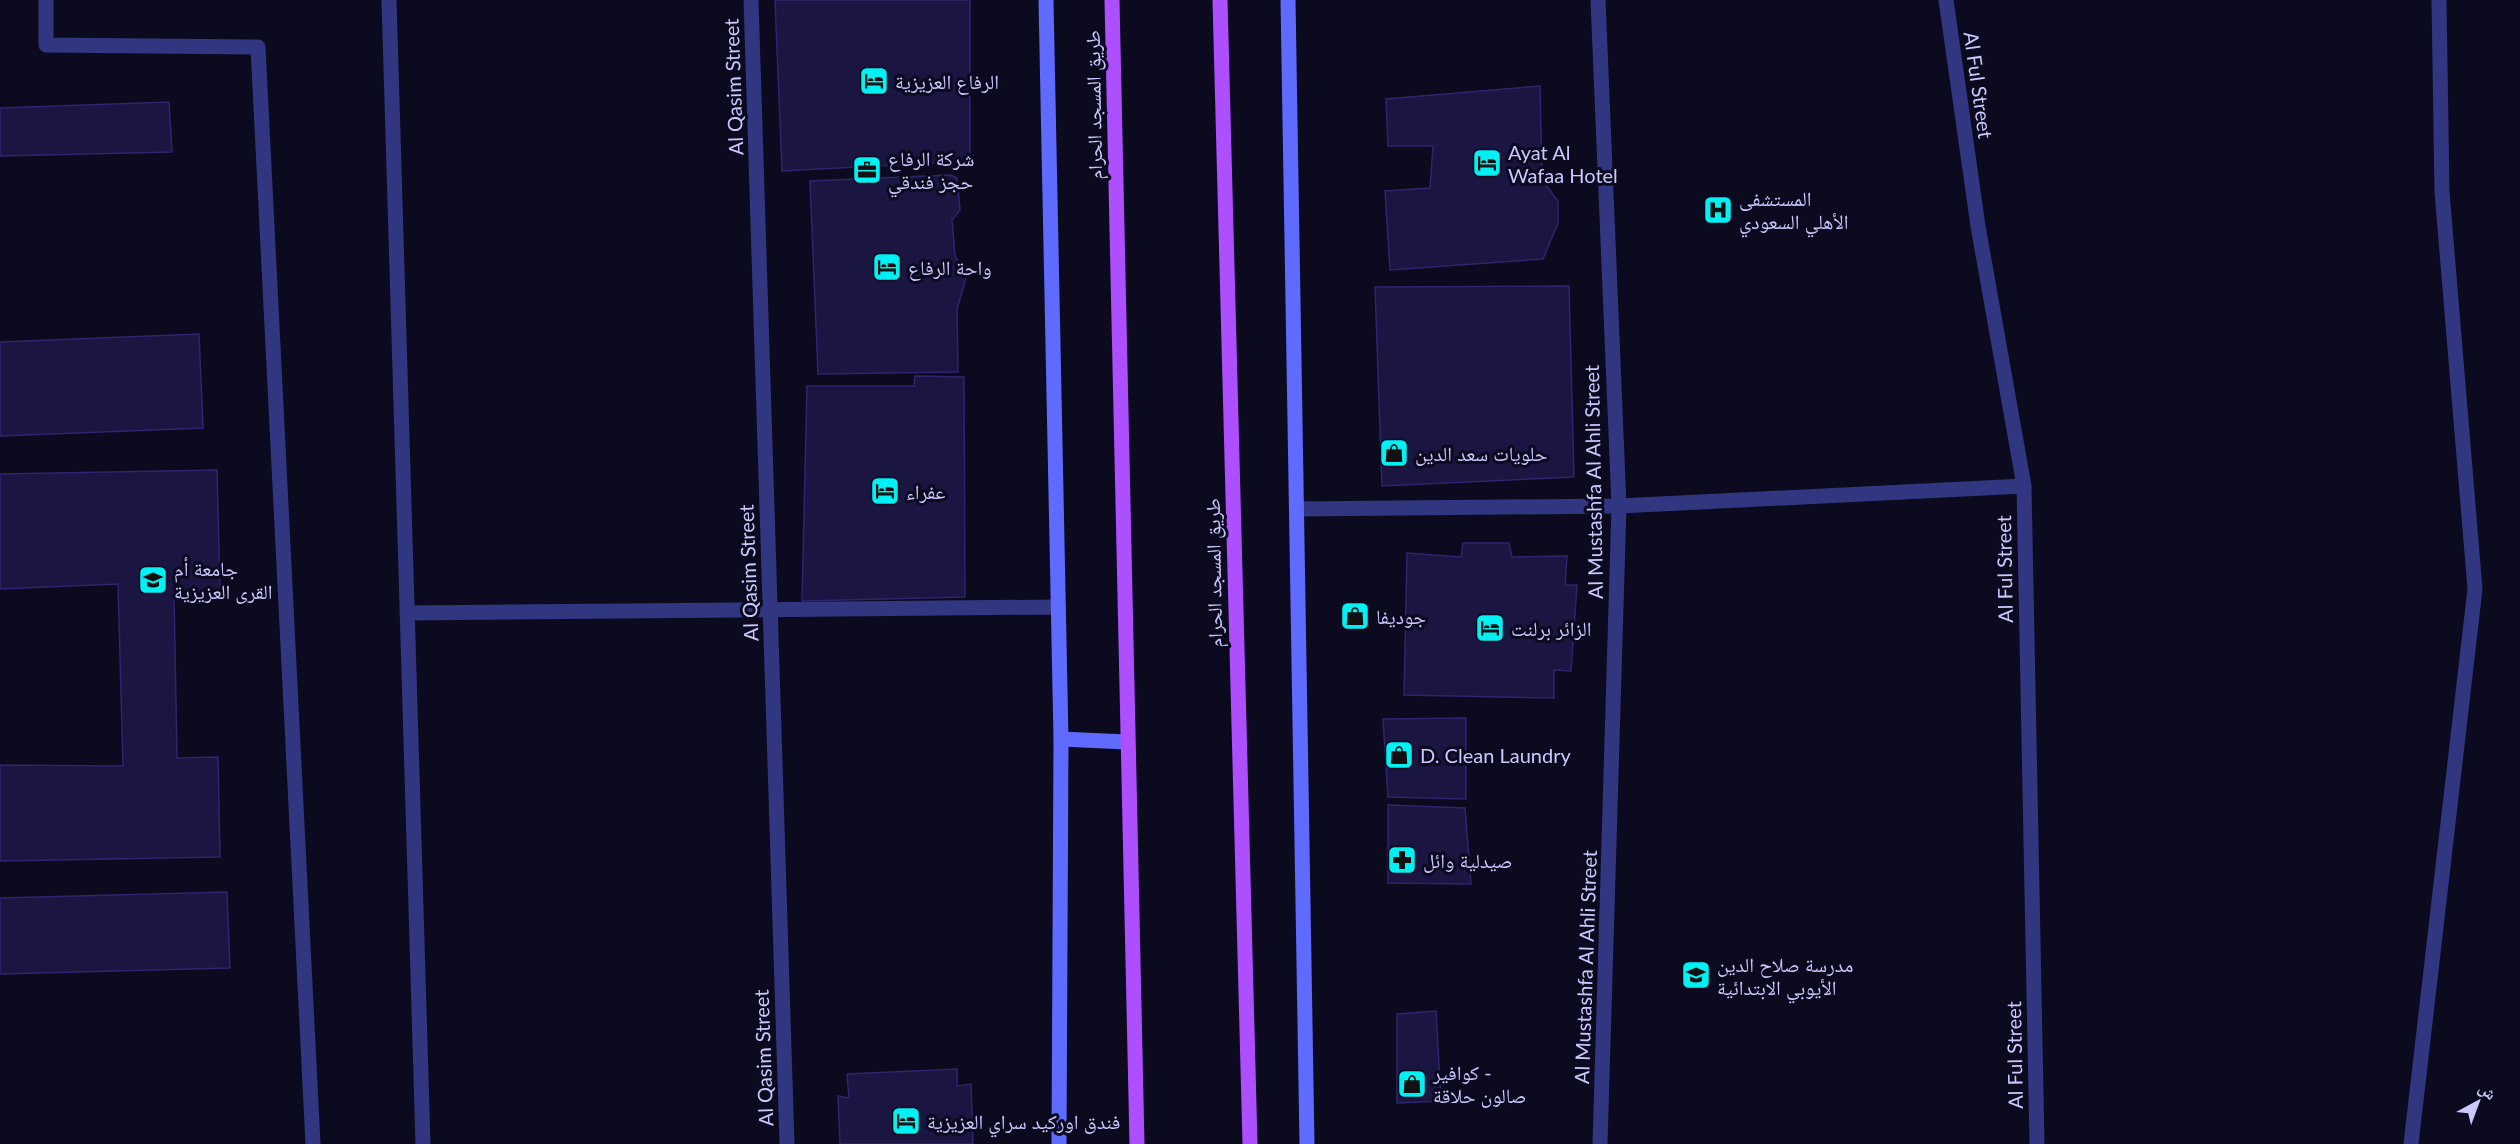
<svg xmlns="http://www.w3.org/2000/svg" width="2520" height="1144" font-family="Lato,'Noto Naskh Arabic',sans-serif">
<rect width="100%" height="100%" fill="#0c0a1e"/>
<g fill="#1a1541" stroke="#2d256f" stroke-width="1.5">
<polygon points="775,0 970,0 970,161 782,171"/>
<polygon points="1540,86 1542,180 1558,201 1558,223 1543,259 1390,270 1385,191 1430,188 1433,146 1388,146 1386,99"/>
<polygon points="169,102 172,152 0,156 0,108"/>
<polygon points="951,175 957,178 960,210 952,220 955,255 966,278 957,309 958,372 818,374 810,181"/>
<polygon points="1569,286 1574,477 1382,486 1375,287"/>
<polygon points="199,334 203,428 0,436 0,342"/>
<polygon points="915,376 964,377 965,597 802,601 807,386 914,386"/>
<polygon points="217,470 220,592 174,593 177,758 218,757 220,857 0,861 0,765 123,766 118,584 0,589 0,474"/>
<polygon points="1463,543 1509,543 1512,557 1567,556 1565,585 1577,585 1571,671 1554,670 1554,698 1404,695 1407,553 1461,557"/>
<polygon points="1466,718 1466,799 1388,797 1383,719"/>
<polygon points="1388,805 1465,808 1471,884 1388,883"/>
<polygon points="227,892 230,968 0,974 0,898"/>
<polygon points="1436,1011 1441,1101 1397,1103 1397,1014"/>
<polygon points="957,1069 957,1086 971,1084 973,1144 840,1144 838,1096 849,1098 847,1074"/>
</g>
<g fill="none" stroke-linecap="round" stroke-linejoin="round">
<g stroke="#313681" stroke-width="15">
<polyline points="46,0 46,45 258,47 313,1144"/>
<polyline points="389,0 423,1144"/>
<polyline points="751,0 787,1144"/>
<polyline points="1598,0 1619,506 1600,1144"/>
<polyline points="1946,0 1978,226 2024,486 2037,1144"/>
<polyline points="1298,509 1619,506 2024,486"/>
<polyline points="407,613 1058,607"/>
<polyline points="2411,1144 2475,589 2442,192 2439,0"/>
</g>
<g stroke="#5f6aff" stroke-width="15">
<polyline points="1046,0 1061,739 1059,1144"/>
<polyline points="1288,0 1307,1144"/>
<polyline points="1061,739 1127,742"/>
</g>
<g stroke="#ad4fff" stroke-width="15">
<polyline points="1112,0 1137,1144"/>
<polyline points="1220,0 1250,1144"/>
</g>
</g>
<defs>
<g id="hotel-square" transform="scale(1.5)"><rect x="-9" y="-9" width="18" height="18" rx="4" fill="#00f1f3" stroke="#0c0a1e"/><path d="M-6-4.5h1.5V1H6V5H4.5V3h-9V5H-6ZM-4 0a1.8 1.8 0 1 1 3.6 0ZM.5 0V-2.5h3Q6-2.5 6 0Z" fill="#111"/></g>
<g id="office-square" transform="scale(1.5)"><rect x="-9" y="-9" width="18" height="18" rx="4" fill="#00f1f3" stroke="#0c0a1e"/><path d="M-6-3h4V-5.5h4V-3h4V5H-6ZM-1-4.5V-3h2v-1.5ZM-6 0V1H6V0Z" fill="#111"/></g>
<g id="hospital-square" transform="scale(1.5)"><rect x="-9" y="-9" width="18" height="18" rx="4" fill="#00f1f3" stroke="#0c0a1e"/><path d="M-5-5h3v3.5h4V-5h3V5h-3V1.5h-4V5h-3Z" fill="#111"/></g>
<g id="shop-square" transform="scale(1.5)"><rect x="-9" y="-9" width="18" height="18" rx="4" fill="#00f1f3" stroke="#0c0a1e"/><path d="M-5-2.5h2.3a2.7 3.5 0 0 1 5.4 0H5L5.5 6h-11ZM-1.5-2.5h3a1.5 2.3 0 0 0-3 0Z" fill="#111"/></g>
<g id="university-square" transform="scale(1.5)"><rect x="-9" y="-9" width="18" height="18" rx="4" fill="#00f1f3" stroke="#0c0a1e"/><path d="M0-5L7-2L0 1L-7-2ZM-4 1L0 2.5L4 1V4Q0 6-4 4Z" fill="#111"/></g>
<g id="pharmacy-square" transform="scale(1.5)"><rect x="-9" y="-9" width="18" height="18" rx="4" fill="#00f1f3" stroke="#0c0a1e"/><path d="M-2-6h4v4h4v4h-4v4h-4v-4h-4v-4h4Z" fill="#111"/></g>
<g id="school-square" transform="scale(1.5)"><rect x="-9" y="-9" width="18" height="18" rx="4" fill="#00f1f3" stroke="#0c0a1e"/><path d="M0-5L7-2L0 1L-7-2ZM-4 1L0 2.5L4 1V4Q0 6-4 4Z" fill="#111"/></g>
</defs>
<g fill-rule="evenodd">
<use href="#hotel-square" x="874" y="81"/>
<use href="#hotel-square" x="1487" y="163"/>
<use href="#office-square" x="867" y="170"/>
<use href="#hospital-square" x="1718" y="210"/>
<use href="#hotel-square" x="887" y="267"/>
<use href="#shop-square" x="1394" y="453"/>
<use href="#hotel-square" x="885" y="491"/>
<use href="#university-square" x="153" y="580"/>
<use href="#shop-square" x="1355" y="616"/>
<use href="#hotel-square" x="1490" y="628"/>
<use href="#shop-square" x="1399" y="755"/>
<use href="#pharmacy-square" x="1402" y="860"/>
<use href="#school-square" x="1696" y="975"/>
<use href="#shop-square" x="1412" y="1084"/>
<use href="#hotel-square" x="906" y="1121"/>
</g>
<g text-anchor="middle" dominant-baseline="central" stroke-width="6" stroke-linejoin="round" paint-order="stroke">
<g font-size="20" fill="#c9c8ff" stroke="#0c0a1e" text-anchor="start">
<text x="895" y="81">الرفاع العزيزية</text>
<text x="1508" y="152">Ayat Al<tspan x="1508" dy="23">Wafaa Hotel</tspan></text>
<text x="888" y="158">شركة الرفاع<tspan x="888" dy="23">حجز فندقي</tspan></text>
<text x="1739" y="198">المستشفى<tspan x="1739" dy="23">الأهلي السعودي</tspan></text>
<text x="908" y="267">واحة الرفاع</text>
<text x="1415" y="453">حلويات سعد الدين</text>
<text x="906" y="491">عفراء</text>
<text x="174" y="568">جامعة أم<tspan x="174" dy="23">القرى العزيزية</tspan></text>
<text x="1376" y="616">جوديفا</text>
<text x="1511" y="628">الزائر برلنت</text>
<text x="1420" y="755">D. Clean Laundry</text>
<text x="1423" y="860">صيدلية وائل</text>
<text x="1717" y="964">مدرسة صلاح الدين<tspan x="1717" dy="23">الأيوبي الابتدائية</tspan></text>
<text x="1433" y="1072">كوافير -<tspan x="1433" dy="23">صالون حلاقة</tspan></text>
<text x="927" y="1121">فندق اوركيد سراي العزيزية</text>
</g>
<g font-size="20" fill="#c9c8ff" stroke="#0c0a1e">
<text transform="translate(1979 85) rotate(82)">Al Ful Street</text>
<text transform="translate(733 87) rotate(-92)">Al Qasim Street</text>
<text transform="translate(1093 105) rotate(-91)">طريق المسجد الحرام</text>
<text transform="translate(1593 482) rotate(-91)">Al Mustashfa Al Ahli Street</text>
<text transform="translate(2004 569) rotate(-91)">Al Ful Street</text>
<text transform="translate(748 573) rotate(-92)">Al Qasim Street</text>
<text transform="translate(1213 573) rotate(-91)">طريق المسجد الحرام</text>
<text transform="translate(1585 967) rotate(-88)">Al Mustashfa Al Ahli Street</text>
<text transform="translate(2014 1055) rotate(-91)">Al Ful Street</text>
<text transform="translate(763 1058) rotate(-92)">Al Qasim Street</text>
</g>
</g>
<g transform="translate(2478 1102) rotate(41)" stroke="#0c0a1e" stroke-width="4.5" paint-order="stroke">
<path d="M0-4.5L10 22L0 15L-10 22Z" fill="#c9c8ff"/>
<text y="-9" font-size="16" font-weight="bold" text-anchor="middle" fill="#c9c8ff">ش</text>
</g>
</svg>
